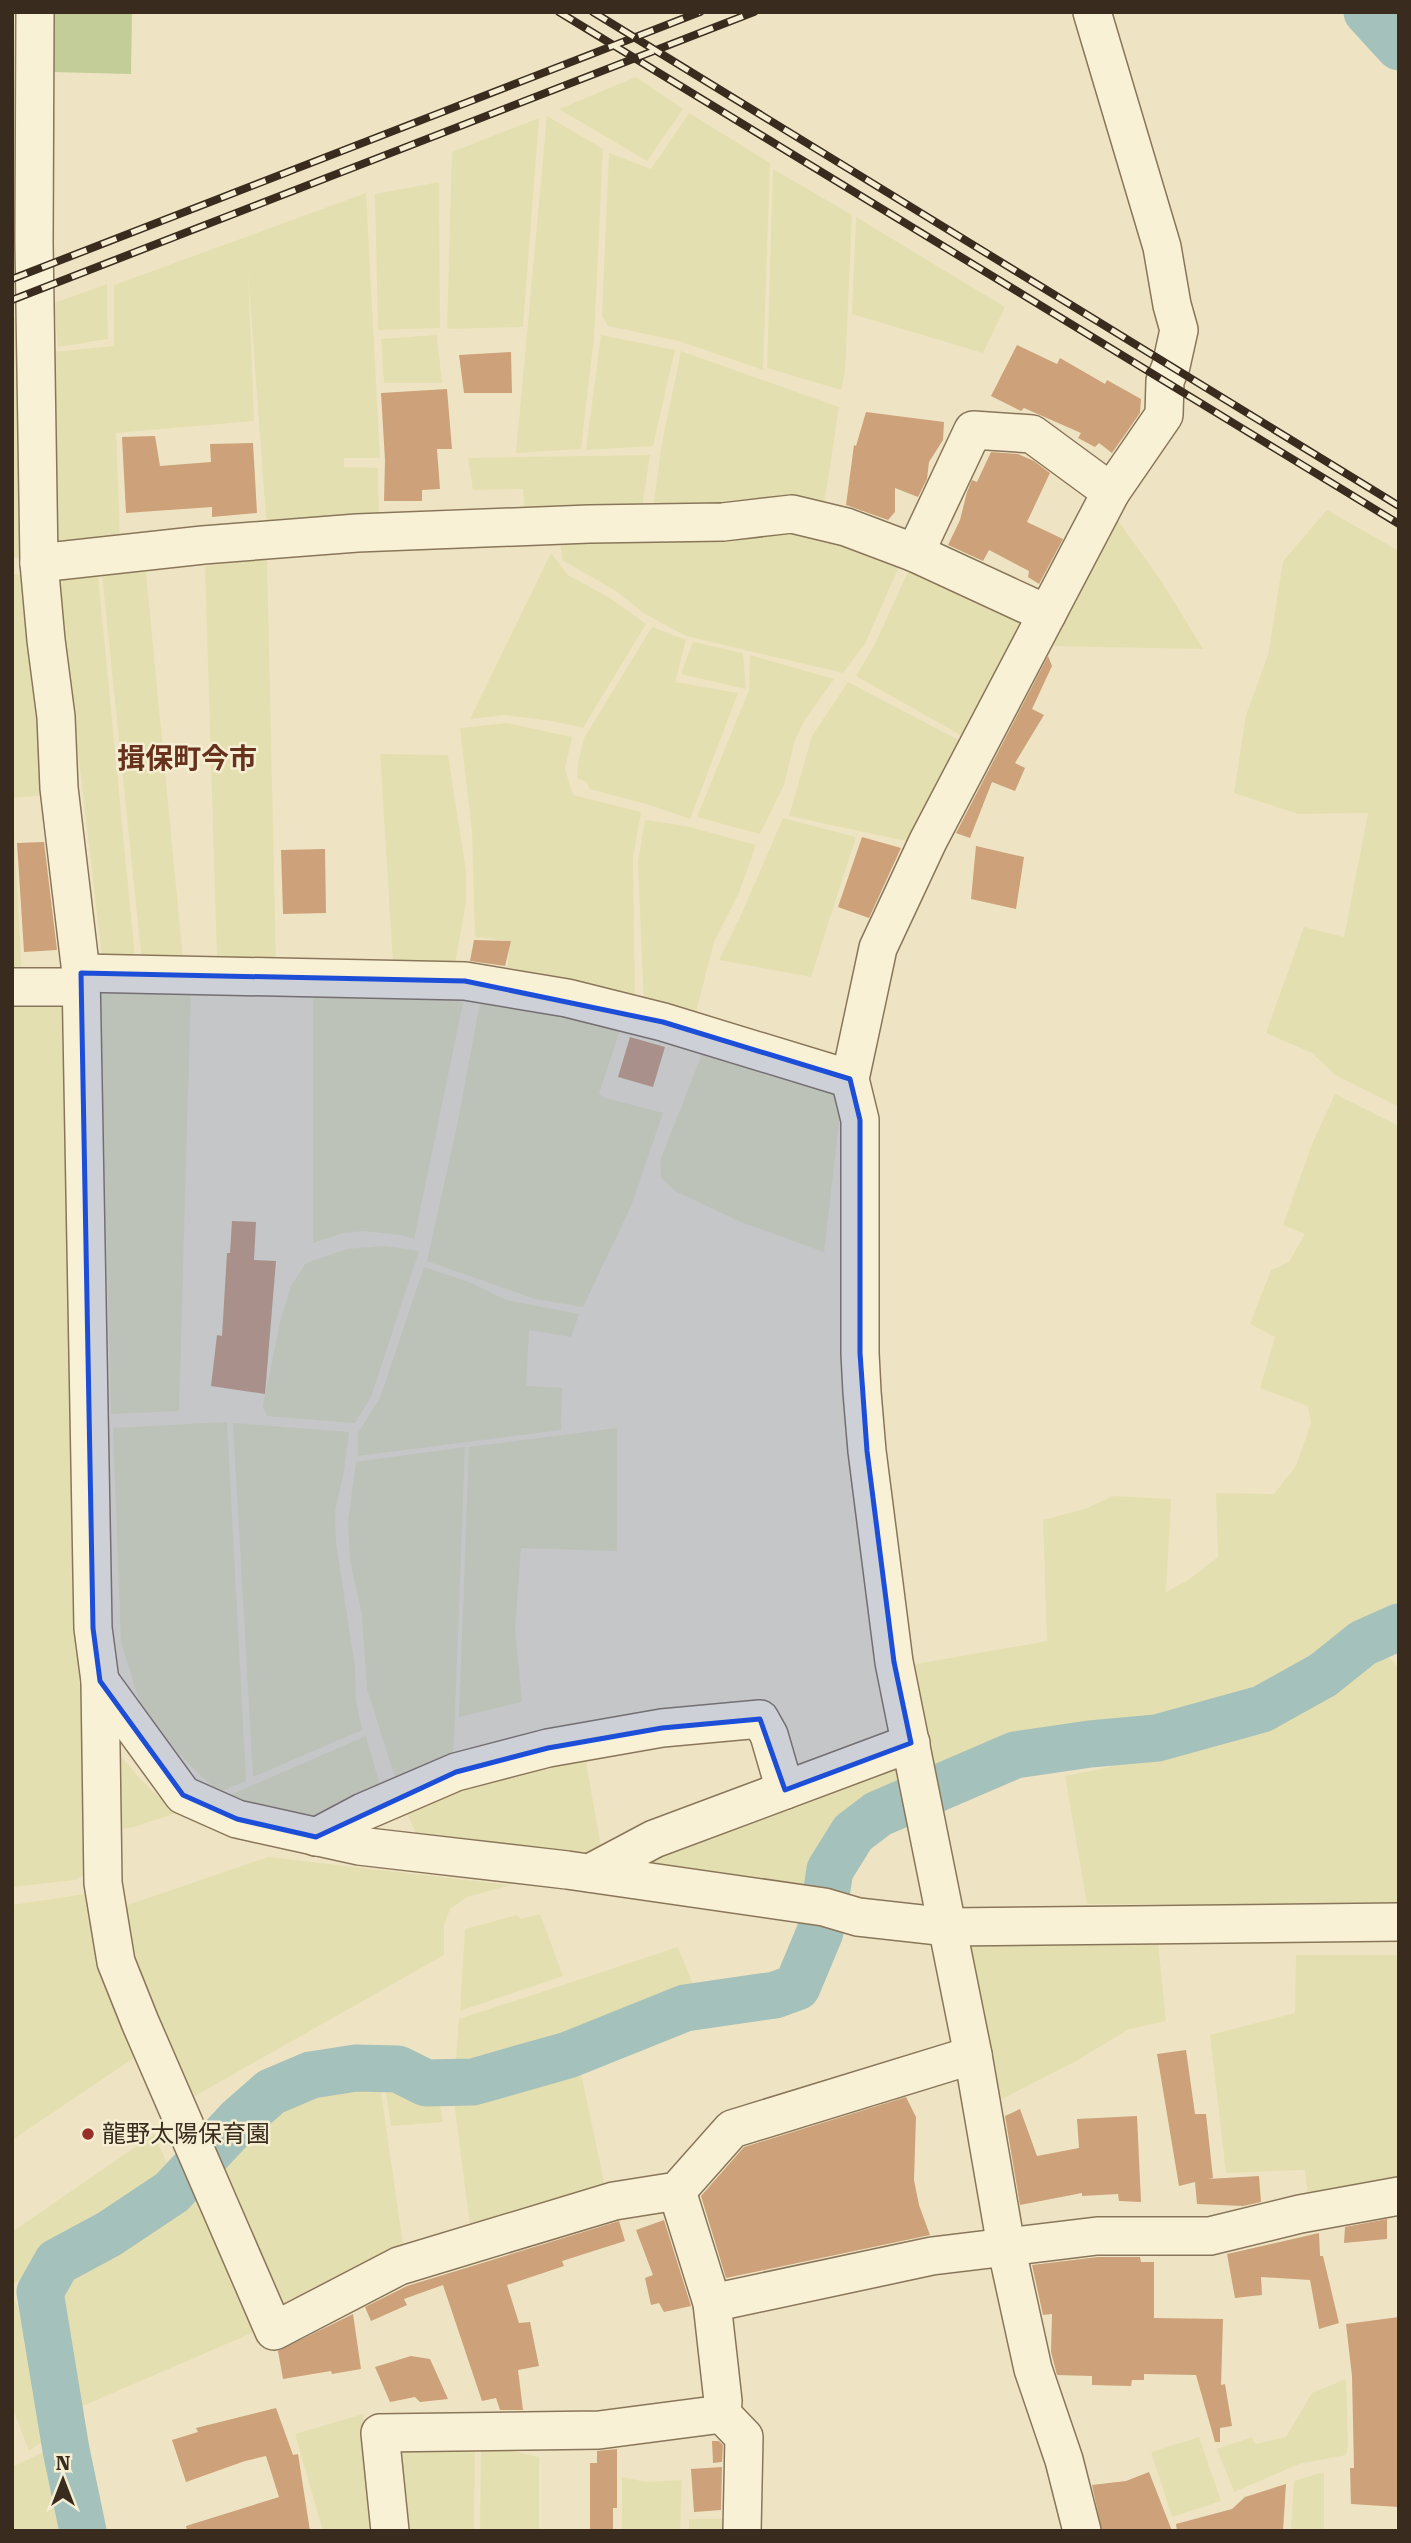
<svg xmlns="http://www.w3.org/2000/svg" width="1411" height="2543" font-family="'Roboto Serif','Noto Sans JP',serif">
<rect width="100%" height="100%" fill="#eee4c3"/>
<g fill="#e4dfb0">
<polygon points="636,77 683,109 647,161 559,109"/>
<polygon points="689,113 770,163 763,370 679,341 608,326 602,316 609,153 651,169"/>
<polygon points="547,116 603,149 594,337 581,449 516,453"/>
<polygon points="539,118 523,327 447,329 452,152"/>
<polygon points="773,169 852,215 845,373 841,390 767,368"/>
<polygon points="439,182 440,328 378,330 375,194"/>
<polygon points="366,193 380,458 344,458 344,467 378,468 379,523 267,531 248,271 254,421 116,433 120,541 58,545 53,352 114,346 114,285"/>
<polygon points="856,217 1005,307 983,353 852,314"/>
<polygon points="107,284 108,339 58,347 54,303"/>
<polygon points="17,317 20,558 12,557 12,319"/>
<polygon points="437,335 442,383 384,383 381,339"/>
<polygon points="601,335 675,350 653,446 586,450"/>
<polygon points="681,351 839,407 823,512 653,510 661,448"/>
<polygon points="650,455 642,508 525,513 523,489 473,490 468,458"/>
<polygon points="1327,510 1399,551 1399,1107 1335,1075 1312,1053 1266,1033 1304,927 1344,937 1368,813 1298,814 1234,793 1246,715 1268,655 1283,561"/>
<polygon points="1111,511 1162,582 1203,649 1049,646"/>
<polygon points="793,530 902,560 865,644 843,673 686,636 645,614 616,591 562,560 560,538"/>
<polygon points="551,553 568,575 610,598 646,624 583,728 552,721 505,715 470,719"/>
<polygon points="267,559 276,962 217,959 205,566"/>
<polygon points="911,565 1033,619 971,741 856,676 875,644"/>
<polygon points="146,572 183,959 142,963 102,575"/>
<polygon points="12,574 25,575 46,795 12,798 22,976 12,976"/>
<polygon points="98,575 135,958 102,958 58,579"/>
<polygon points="652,627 686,640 675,682 738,693 690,819 653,806 590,789 586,782 577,778 578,763 584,738"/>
<polygon points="693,642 743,653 746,689 681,674"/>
<polygon points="750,655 834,679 805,720 795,740 784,785 760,834 697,817 749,690"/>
<polygon points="848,682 968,745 920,844 789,816 812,736"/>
<polygon points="507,723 572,737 565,769 573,795 641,812 633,858 635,1005 507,973 510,941 475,937 472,832 460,728"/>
<polygon points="380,754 448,755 466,871 466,903 454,969 393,964"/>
<polygon points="783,818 856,837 811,977 719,960 741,915"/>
<polygon points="645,820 686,826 756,845 739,893 714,942 694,1020 644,1007 638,862"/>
<polygon points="191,984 179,1411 111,1414 100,985"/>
<polygon points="313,988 464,998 414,1239 401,1235 364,1231 343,1233 313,1243"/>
<polygon points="62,997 76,1628 81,1661 91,1871 75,1880 12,1887 12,998"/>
<polygon points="481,998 622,1024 599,1093 602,1097 663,1113 631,1206 583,1307 535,1299 427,1261 457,1126"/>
<polygon points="704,1049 843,1088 824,1252 741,1222 675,1191 661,1178 660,1161"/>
<polygon points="1335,1094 1399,1126 1399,1616 1366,1624 1336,1643 1299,1675 1251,1702 1169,1726 1066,1735 1012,1749 940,1776 925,1765 905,1666 1047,1641 1043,1520 1085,1509 1113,1496 1171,1499 1166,1592 1191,1578 1218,1557 1216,1493 1274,1494 1296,1466 1311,1423 1308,1406 1260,1388 1275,1337 1250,1324 1271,1270 1289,1262 1305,1234 1283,1225 1312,1144"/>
<polygon points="384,1246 419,1251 371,1397 355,1423 267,1416 263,1406 280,1322 291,1286 306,1263 348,1249"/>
<polygon points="424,1267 469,1282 506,1300 579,1314 571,1337 529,1330 526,1386 562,1388 561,1430 358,1456 358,1433 380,1398"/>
<polygon points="227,1422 246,1781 224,1790 216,1790 181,1756 159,1729 139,1700 121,1642 113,1428"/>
<polygon points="233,1423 349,1432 344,1471 335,1511 336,1544 355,1667 356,1701 362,1730 253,1777"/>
<polygon points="617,1428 617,1551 521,1548 515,1629 522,1702 459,1717 469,1447"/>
<polygon points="465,1447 453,1763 398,1787 367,1689 362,1615 350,1561 348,1521 356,1462"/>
<polygon points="1378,1646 1399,1668 1399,1905 1087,1904 1065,1776 1110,1767 1120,1752 1188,1744 1243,1731 1314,1698"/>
<polygon points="366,1736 383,1796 311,1826 228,1796"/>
<polygon points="115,1749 140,1779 176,1813 131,1828 116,1829"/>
<polygon points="584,1750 602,1853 589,1862 416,1834 404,1806"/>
<polygon points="900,1751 913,1785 845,1823 829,1842 816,1886 623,1861"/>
<polygon points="268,1857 511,1885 467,1897 450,1909 444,1926 444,1955 188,2100 156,2037 119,1908"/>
<polygon points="92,1893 95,1963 137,2056 12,2140 12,1905"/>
<polygon points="540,1914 563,1976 460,2011 465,1929 517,1915 521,1919"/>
<polygon points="977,1939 1158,1942 1166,2021 1129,2029 1078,2060 1000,2100 992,2098 964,1953"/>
<polygon points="678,1947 700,2002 691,2003 663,2013 567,2051 477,2074 455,2071 459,2019"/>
<polygon points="1296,1955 1399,1955 1399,2182 1308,2199 1305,2170 1226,2173 1210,2035 1295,2013"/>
<polygon points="579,2063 607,2196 470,2226 453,2094"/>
<polygon points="379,2078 405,2258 276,2313 215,2165 269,2110 302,2090 342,2079"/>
<polygon points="394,2079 437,2090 443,2122 391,2126 384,2080"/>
<polygon points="154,2134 174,2179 12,2285 12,2232"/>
<polygon points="197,2184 257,2321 252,2333 71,2411 52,2292 55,2279 60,2270 160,2213"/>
<polygon points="12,2295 43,2363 55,2433 29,2451 12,2406"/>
<polygon points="1346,2379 1348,2444 1346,2455 1299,2464 1234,2492 1217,2449 1252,2437 1255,2444 1286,2437 1312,2393"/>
<polygon points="363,2414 378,2486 376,2531 323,2531 295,2434"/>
<polygon points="1199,2437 1221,2501 1172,2517 1151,2452"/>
<polygon points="475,2443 474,2531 405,2531 391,2445"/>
<polygon points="481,2443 514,2443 513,2451 539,2457 539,2531 480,2531"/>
<polygon points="56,2446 68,2531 12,2531 12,2467"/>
<polygon points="1324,2472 1324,2531 1291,2531 1294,2481"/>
<polygon points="622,2477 646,2482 682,2480 680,2531 622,2531"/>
<rect x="689" y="2519" width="44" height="12"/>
</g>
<polygon fill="#c3cd97" points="52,12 132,12 131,74 52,72"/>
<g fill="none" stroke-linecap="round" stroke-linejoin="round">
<g stroke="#a5c1bb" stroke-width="47">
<polyline points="1367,12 1399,47"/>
<polyline points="83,2531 66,2450 40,2292 57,2262 109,2234 172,2192 238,2121 271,2092 311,2075 356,2068 398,2069 426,2083 473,2082 568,2055 685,2008 775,1995 797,1987 820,1932 830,1870 853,1833 878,1814 1015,1755 1090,1744 1157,1738 1262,1709 1323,1675 1363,1643 1399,1627"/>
</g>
</g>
<g fill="#cda179">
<polygon points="1017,345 1057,364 1060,358 1105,384 1107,380 1141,399 1140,413 1112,453 1099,443 1095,447 1078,438 1081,433 1024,408 1021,411 991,396"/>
<polygon points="511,352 512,393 464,393 459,355"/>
<polygon points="447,389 452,449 437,449 440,489 422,490 422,501 384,501 385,460 381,393"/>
<polygon points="866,412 944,422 943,440 929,462 927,479 918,497 895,488 895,512 888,520 846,505 854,445 856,446"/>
<polygon points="155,436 160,466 211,462 210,444 253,443 257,513 212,517 212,507 126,513 122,437"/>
<polygon points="991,452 1018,454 1034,461 1050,473 1027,522 1063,539 1039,584 1028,577 1029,571 989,550 983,561 948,545 960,520 967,492 972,480 977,482"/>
<polygon points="1048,656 1052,666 1032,709 1044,715 1015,763 1025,768 1015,791 992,782 970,838 956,833"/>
<polygon points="862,837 901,848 869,918 838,907"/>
<polygon points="44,842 57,950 24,952 17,843"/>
<polygon points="976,846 1024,857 1016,909 971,899"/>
<polygon points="325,849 326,913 283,914 281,850"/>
<polygon points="474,940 511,941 505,966 470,961"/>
<polygon points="630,1037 665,1047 653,1087 618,1077"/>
<polygon points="232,1221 256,1222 254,1260 276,1261 265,1394 211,1386 217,1335 222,1336 227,1253 230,1253"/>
<polygon points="1186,2050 1195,2114 1206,2114 1213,2178 1207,2179 1259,2176 1261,2202 1243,2206 1197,2204 1195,2182 1179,2186 1157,2054"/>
<polygon points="906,2097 916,2117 914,2180 919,2205 930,2235 726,2278 701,2196 744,2147"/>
<polygon points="1020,2109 1037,2156 1079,2148 1077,2119 1137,2116 1141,2202 1119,2201 1118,2194 1082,2196 1082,2193 1020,2205 1005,2116"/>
<polygon points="1387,2219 1387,2239 1344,2243 1345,2227"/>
<polygon points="664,2220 691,2306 664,2312 659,2303 651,2305 645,2278 653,2275 636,2230"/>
<polygon points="619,2221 625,2241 562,2261 564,2266 507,2285 519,2323 530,2322 539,2366 518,2370 523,2410 500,2410 496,2398 482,2401 443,2285 404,2299 407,2305 371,2321 365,2307 407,2286"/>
<polygon points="1319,2233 1320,2256 1323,2256 1339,2323 1319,2329 1310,2280 1261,2277 1262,2295 1235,2298 1227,2254"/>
<polygon points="1098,2257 1140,2257 1141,2262 1154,2262 1154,2318 1223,2319 1221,2385 1225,2384 1232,2426 1220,2428 1220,2442 1215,2442 1196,2375 1144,2374 1144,2380 1132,2380 1131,2386 1092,2385 1092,2376 1057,2375 1051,2352 1052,2314 1043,2315 1032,2265"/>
<polygon points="353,2314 361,2369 332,2374 331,2371 283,2379 278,2351"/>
<polygon points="1399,2317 1399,2507 1351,2504 1350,2468 1354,2468 1352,2376 1346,2324"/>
<polygon points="411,2356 430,2359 448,2399 420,2402 415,2397 390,2402 375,2367"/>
<polygon points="276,2408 293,2455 298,2454 310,2531 187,2531 186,2526 279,2497 266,2456 245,2461 186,2482 172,2440 198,2432 196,2428"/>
<polygon points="712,2441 719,2441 723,2445 722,2462 713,2463"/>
<polygon points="617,2449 617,2508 613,2508 613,2531 590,2531 590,2463 597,2463 597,2451"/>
<polygon points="722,2467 721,2510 694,2512 691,2469"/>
<polygon points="1149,2472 1172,2531 1102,2531 1092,2485 1126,2481"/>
<polygon points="1286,2484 1283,2531 1177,2531 1176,2524 1232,2509 1245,2497"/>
</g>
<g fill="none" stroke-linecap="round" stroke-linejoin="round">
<g stroke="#89765a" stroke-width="40">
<g id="minor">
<polyline points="35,12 34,242 39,563 46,640 56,717 59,788 81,973 93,1628 100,1681 103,1883 116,1962 140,2022 274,2331 399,2266 614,2201 677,2191 732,2129 973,2055"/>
<polyline points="915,553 973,430 1032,434 1111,492"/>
<polyline points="39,563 203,545 357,533 589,524 723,522 792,514 846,527 915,553 1047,614"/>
<polyline points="81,973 465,981 567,998 663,1022 850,1079"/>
<polyline points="12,987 81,987"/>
<polyline points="100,1681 183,1795 237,1819 359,1846 567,1870 824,1907 858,1917 948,1927 1399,1922"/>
<polyline points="316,1837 363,1812 456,1772 548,1748 662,1728 760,1719 769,1735 785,1790"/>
<polyline points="590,1873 654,1839 911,1743"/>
<polyline points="712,2303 932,2256 1097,2236 1210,2236 1300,2214 1399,2196"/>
<polyline points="722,2414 744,2437 742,2531"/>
<polyline points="390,2531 380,2433 599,2430 722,2414 723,2401 712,2303 677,2191"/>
<polyline points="1082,2531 1064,2460 1033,2369 1006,2246 973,2055 894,1662 867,1451 862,1392 860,1353 860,1120 850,1079 878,948 928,841 1111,492 1164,415 1165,381 1171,366 1179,330 1172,305 1162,247 1092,12"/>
</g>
</g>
<use href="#minor" stroke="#f9f1d6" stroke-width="37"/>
<g stroke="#392c1e" stroke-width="8">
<g id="rail">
<polyline points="559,12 1399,524"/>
<polyline points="593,12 1399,506"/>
<polyline points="12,279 700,12"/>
<polyline points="12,300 754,12"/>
</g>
</g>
<use href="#rail" stroke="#f6eed3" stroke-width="5" stroke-dasharray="16" stroke-linecap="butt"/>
</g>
<path fill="#1d4ed8" fill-opacity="0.2" stroke="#1d4ed8" stroke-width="5" stroke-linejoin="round" d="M81 973 465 981 663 1022 850 1079 860 1120V1353L867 1451 894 1662 911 1743 785 1790 760 1719 662 1728 548 1748 456 1772 316 1837 237 1819 183 1795 100 1681 93 1628Z"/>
<circle fill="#982f29" stroke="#f6eed3" stroke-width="2.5" cx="88" cy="2134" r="7"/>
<g text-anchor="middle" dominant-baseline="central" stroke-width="5" stroke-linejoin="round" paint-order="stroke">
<g font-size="24" fill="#392c1e" stroke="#f6eed3" text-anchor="start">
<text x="102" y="2134">龍野太陽保育園</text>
</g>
<g font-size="28" font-weight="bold" fill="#66311d" stroke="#f6eed3">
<text x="187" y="758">揖保町今市</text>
</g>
</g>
<rect width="1411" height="2543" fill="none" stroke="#392c1e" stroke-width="28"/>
<g transform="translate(63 2480)" stroke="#f6eed3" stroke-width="5" paint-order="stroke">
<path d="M0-5L12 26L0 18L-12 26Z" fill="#392c1e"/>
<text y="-10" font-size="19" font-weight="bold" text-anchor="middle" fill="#392c1e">N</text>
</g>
</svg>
